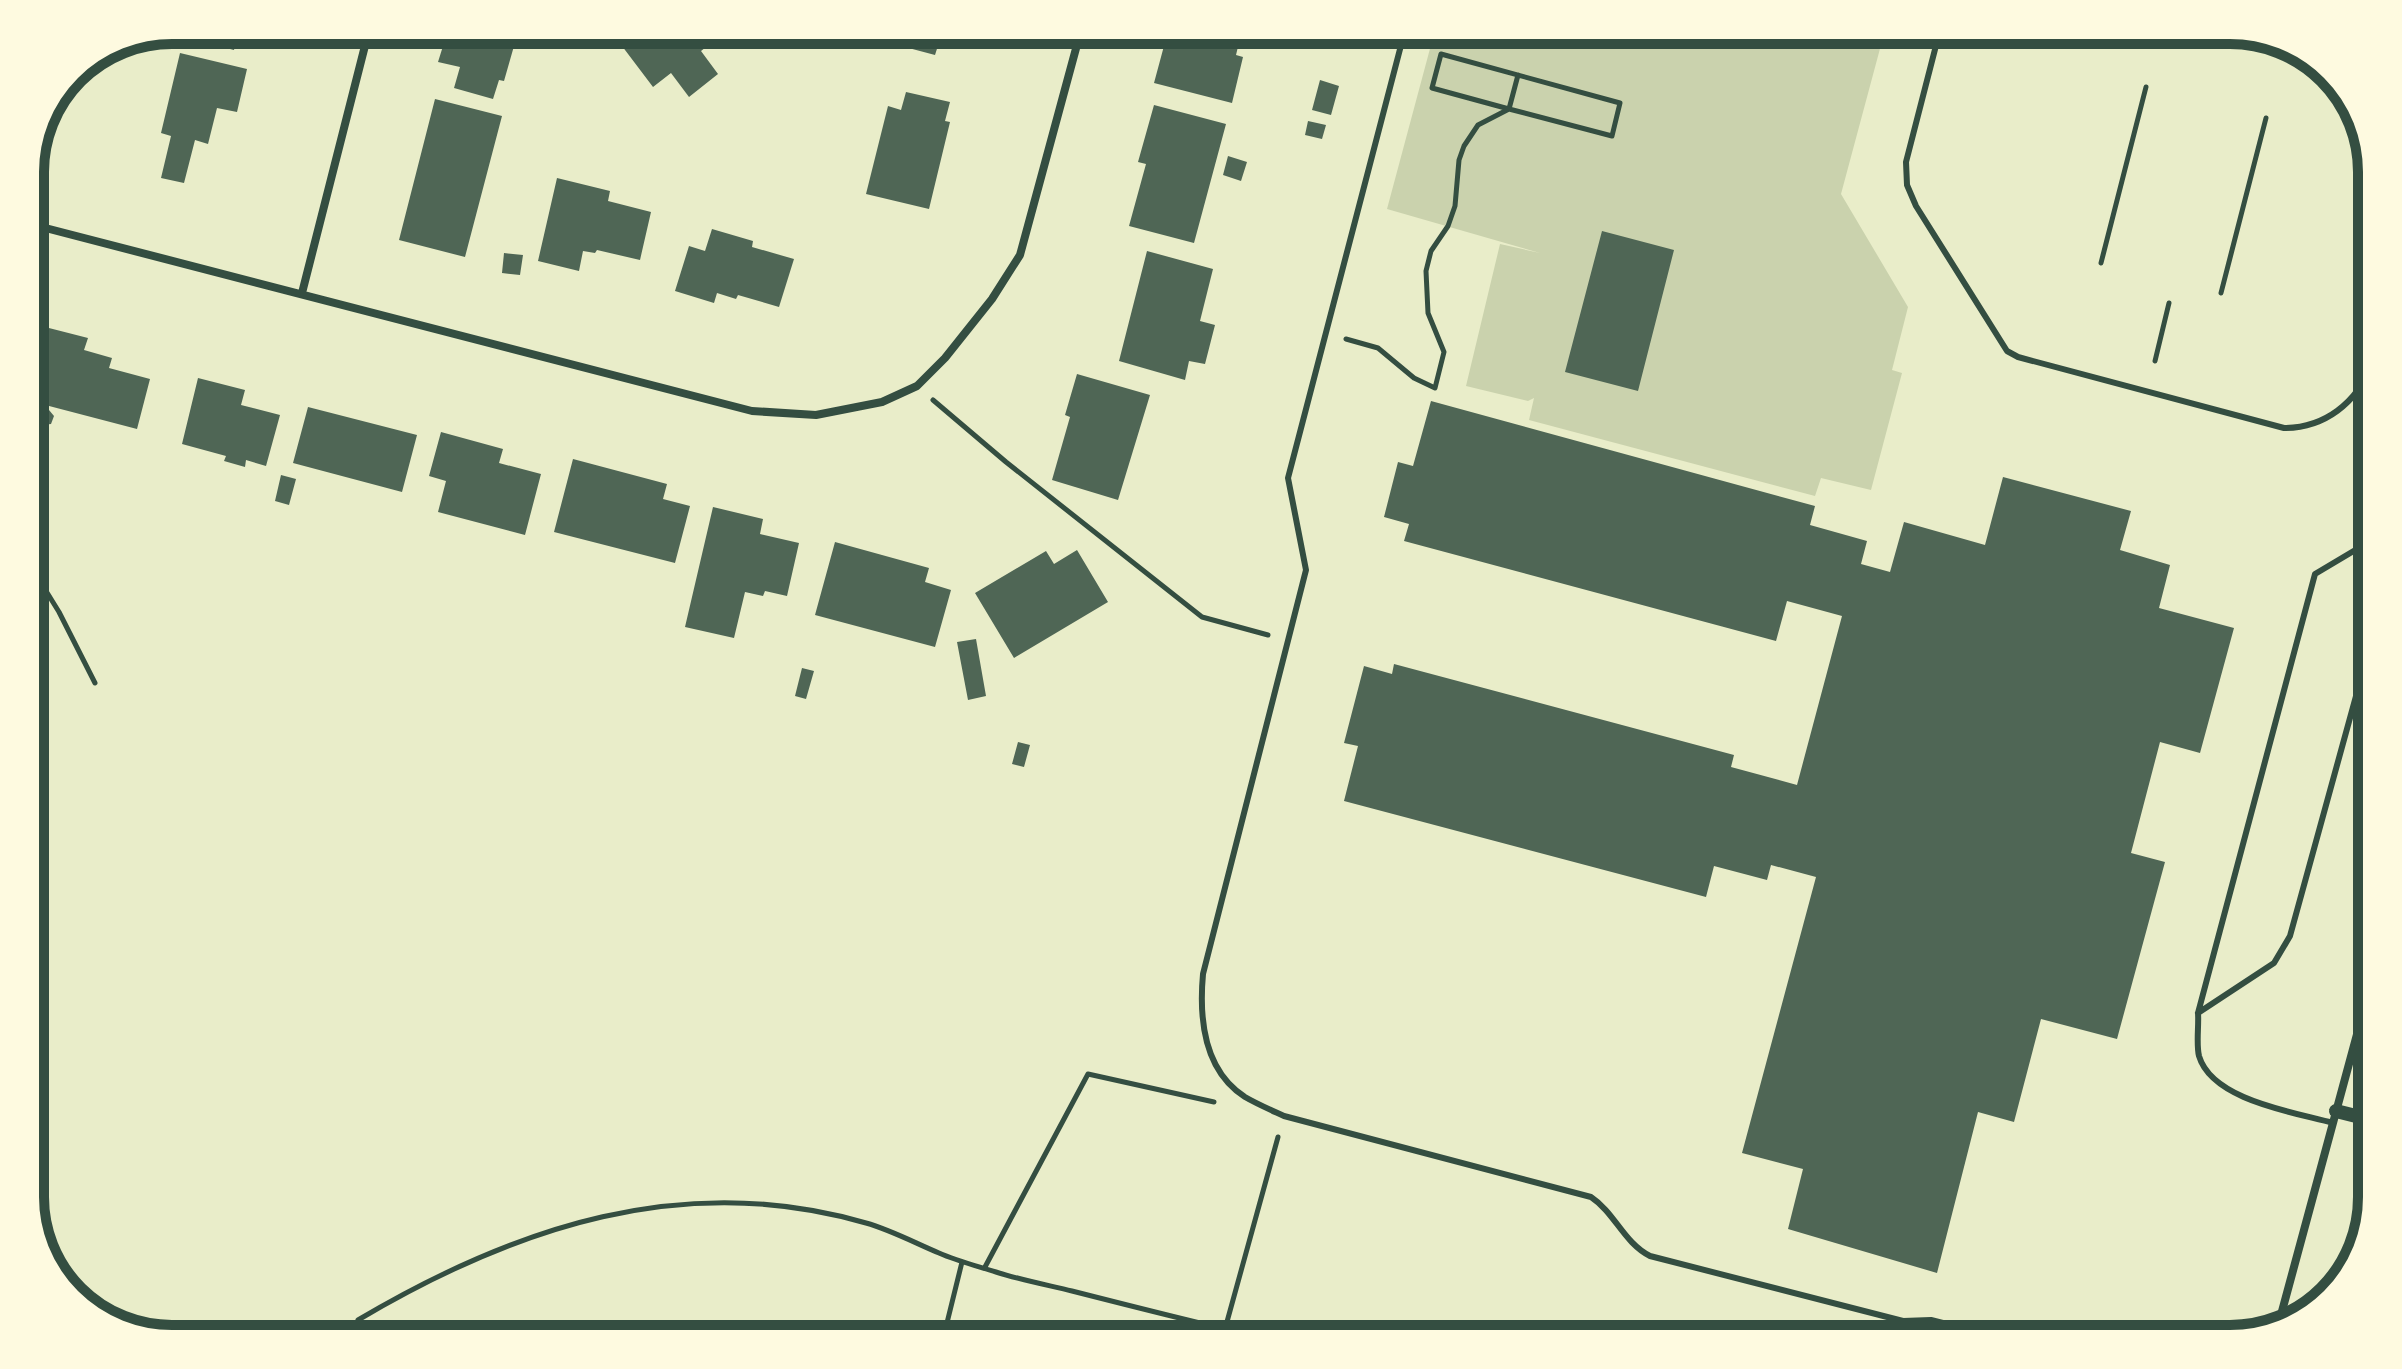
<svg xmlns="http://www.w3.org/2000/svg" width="2402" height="1369" font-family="'Asap Condensed',sans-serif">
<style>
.green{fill:#cad2ad}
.building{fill:#4f6655}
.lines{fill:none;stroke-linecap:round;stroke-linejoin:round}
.path{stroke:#344e41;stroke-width:5}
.service{stroke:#344e41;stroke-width:6}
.minor{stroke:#344e41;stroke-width:8}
.tertiary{stroke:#344e41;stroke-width:14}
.rim{fill:none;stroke:#344e41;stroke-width:10}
</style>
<rect width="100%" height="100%" fill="#e9edc9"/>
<!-- green -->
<path class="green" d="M 1435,30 L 1885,30 L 1841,194 L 1908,307 L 1892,370 L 1902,373 L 1871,490 L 1821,478 L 1815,496 L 1529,420 L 1534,398 L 1528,401 L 1466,386 L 1500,244 L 1540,253 L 1387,209 Z"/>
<!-- building -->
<path class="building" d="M 197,30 L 254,30 L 251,41 L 237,37 L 234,50 L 194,40 Z
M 448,30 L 542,30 L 538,45 L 516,39 L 504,81 L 499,80 L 493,99 L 454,88 L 460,67 L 438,62 Z
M 643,30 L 728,30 L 701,51 L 718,74 L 689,97 L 671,73 L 653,87 L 622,46 Z
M 889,30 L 943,30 L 935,55 L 886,42 Z
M 1183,30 L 1242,30 L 1236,55 L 1243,57 L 1232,103 L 1154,83 L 1168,31 L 1182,34 Z
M 180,53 L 247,69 L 237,112 L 217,108 L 208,144 L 195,140 L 184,183 L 161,178 L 171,136 L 161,133 Z
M 1320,80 L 1339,86 L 1331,115 L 1312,110 Z
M 906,92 L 950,102 L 945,121 L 950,122 L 929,209 L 866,194 L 888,106 L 901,110 Z
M 435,99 L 502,116 L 465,257 L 399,240 Z
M 1154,105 L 1226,124 L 1194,243 L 1129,226 L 1146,164 L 1138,162 Z
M 1308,121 L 1326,125 L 1322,139 L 1305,135 Z
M 1228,156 L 1247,162 L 1241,181 L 1223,175 Z
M 557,178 L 610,191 L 608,201 L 651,212 L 640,260 L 597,250 L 595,253 L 583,251 L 579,271 L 538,261 Z
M 712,229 L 753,241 L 752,247 L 794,259 L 779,307 L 738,295 L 736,299 L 717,293 L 714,303 L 675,291 L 689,246 L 705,251 Z
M 1602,231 L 1674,250 L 1638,391 L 1565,372 Z
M 1147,251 L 1213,269 L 1200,321 L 1215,325 L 1205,364 L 1189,361 L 1185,380 L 1119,361 Z
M 504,253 L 523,255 L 520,275 L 502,273 Z
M 45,327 L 88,338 L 84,350 L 112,358 L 109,368 L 150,379 L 137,429 L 30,401 L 30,363 L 35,345 L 40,346 Z
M 1077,374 L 1150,395 L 1118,500 L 1052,480 L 1070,417 L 1065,415 Z
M 198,378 L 245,390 L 241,405 L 280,415 L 266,466 L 246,460 L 245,467 L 224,461 L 226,456 L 182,444 Z
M 1431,401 L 1815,506 L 1810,525 L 1867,541 L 1861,564 L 1890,572 L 1904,522 L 1985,545 L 2003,477 L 2131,511 L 2120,550 L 2170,565 L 2159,608 L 2234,628 L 2200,753 L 2160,742 L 2131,853 L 2165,862 L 2117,1039 L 2041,1019 L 2014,1122 L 1978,1112 L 1937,1273 L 1788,1229 L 1803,1169 L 1742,1153 L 1816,877 L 1771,865 L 1767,880 L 1714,866 L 1706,897 L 1344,801 L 1358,746 L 1344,743 L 1364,666 L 1392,674 L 1394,664 L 1734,755 L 1731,767 L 1797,785 L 1842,616 L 1787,601 L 1776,641 L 1404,541 L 1409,524 L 1384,517 L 1398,462 L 1413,466 Z
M 308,407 L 417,435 L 402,492 L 293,463 Z
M 49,410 L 54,416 L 51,424 L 43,425 L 38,419 L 41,412 Z
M 441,432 L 503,449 L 499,463 L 541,474 L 525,535 L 438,512 L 446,481 L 429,476 Z
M 573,459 L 667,484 L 663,499 L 690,506 L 675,563 L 554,532 Z
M 281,475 L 296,479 L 289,505 L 275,501 Z
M 713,507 L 763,519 L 760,534 L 799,543 L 787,596 L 765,591 L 763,596 L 745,592 L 734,638 L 685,627 Z
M 835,542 L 929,568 L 925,582 L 951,590 L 935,647 L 815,615 Z
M 1077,550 L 1108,602 L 1014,658 L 975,593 L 1046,551 L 1054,564 Z
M 976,639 L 986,696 L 968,700 L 957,642 Z
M 802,668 L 814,671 L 806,699 L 795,696 Z
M 1018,742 L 1030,745 L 1024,767 L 1012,764 Z"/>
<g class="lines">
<!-- path -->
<path class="path" d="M 2101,263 L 2146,87
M 2221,293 L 2266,118
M 1346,339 L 1378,348 L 1414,378 L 1435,388 L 1444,352 L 1428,313 L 1426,271 L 1431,251 L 1448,226 L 1455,206 L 1459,160 L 1464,146 L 1478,125 L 1509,109 L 1612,136 L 1620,103 L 1441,54 L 1432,88 L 1509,109 L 1518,75
M 2155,361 L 2169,303
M 933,400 L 1006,462 L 1202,617 L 1268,635
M 30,565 L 59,612 L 95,683
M 985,1267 L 1088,1074 L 1214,1102
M 358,1320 C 515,1227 684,1170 866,1223 C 891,1230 915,1243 939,1253 C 957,1261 977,1266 996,1272 C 1021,1280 1047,1285 1072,1291 C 1123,1304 1174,1317 1225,1329 L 1278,1137
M 943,1339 L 962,1262"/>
<!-- service -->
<path class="service" d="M 1405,30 L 1288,478 L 1306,570 L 1203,974 C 1199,1018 1203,1070 1245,1097 C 1257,1104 1271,1110 1284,1116 L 1591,1197 C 1615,1213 1624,1243 1650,1256 L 1903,1321
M 1940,30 L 1906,162 L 1907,185 L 1916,206 L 2007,351 L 2018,357 L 2284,428 C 2325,428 2356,403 2372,365
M 2198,1013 L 2274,963 L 2290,936 L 2372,638
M 2333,1123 C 2293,1112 2212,1100 2199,1056 C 2196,1044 2199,1025 2198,1013 L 2315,574 L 2357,549 L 2372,546
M 1884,1339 L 1903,1321 L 1931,1320 L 2006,1339"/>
<!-- minor -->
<path class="minor" d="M 30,224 L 752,411 L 816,415 L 882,402 L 917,386 L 945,358 L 992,299 L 1020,255 L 1081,30
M 302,293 L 369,30
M 2278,1326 L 2372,979"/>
<!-- tertiary -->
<path class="tertiary" d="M 2336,1111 L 2372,1120"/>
</g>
<!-- crop -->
<path d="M0 0H2402V1369H0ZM172 44H2230A128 128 0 0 1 2358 172V1197A128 128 0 0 1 2230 1325H172A128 128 0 0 1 44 1197V172A128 128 0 0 1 172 44Z" fill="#fefae0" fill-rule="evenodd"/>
<path class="rim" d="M172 44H2230A128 128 0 0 1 2358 172V1197A128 128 0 0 1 2230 1325H172A128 128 0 0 1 44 1197V172A128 128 0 0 1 172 44Z"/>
</svg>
